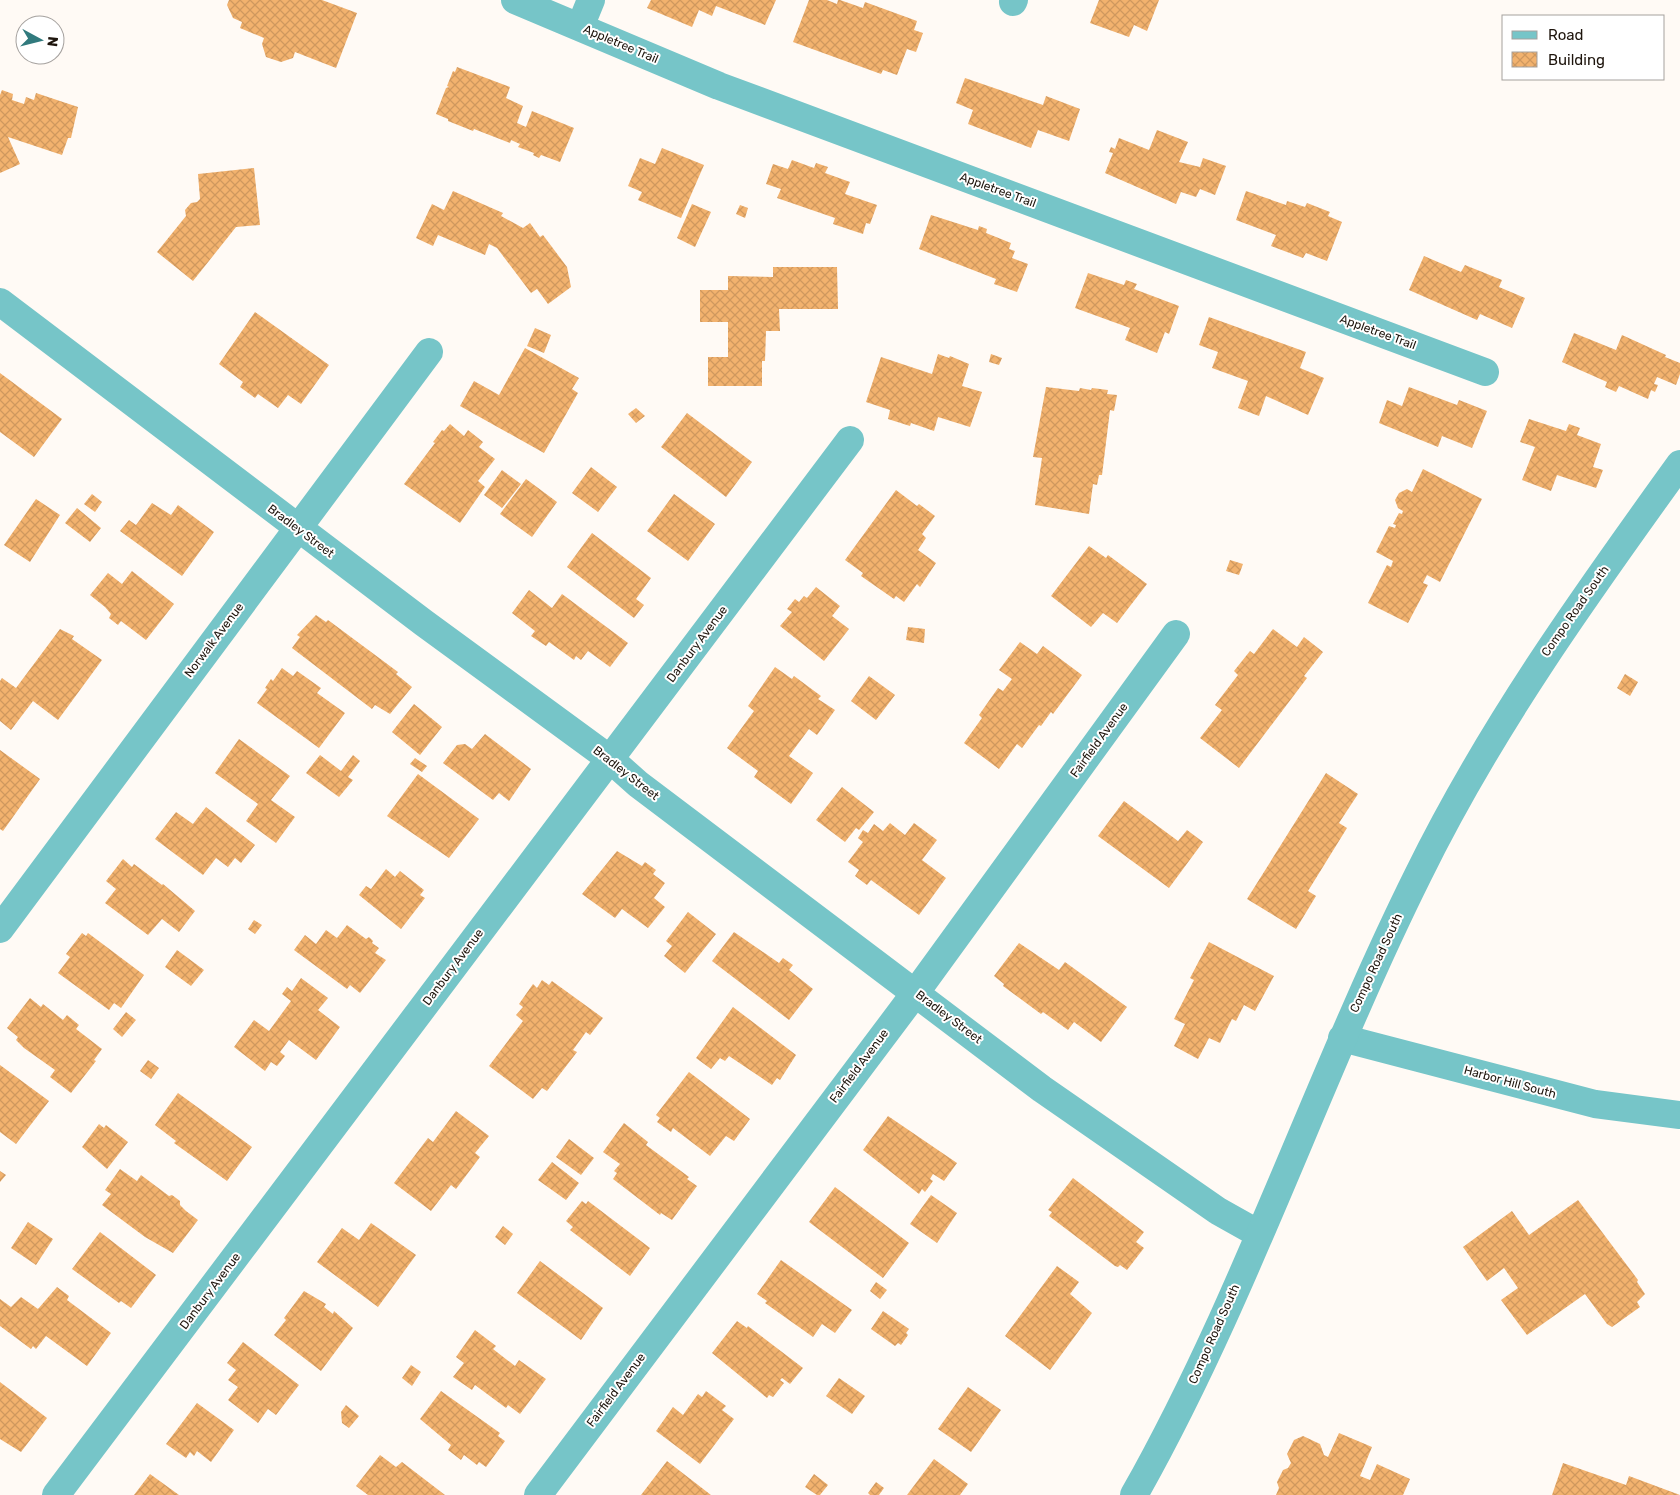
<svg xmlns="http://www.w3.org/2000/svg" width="1680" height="1495" font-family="Rubik,sans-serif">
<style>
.building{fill:url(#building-cross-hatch)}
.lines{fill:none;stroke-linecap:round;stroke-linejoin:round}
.minor{stroke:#76c5c8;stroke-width:28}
.tertiary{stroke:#76c5c8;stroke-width:28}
.labels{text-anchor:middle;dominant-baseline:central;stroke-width:4;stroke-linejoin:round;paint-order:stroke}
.street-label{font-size:12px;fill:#1e150d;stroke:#fff}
</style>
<defs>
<pattern id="building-cross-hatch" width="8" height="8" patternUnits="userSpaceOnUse" patternTransform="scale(1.25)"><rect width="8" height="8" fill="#f2b26e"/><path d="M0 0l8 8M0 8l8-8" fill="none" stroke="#cf985e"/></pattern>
</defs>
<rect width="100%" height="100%" fill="#fffaf5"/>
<!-- building -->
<path class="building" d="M 229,0 L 322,0 L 357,13 L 336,68 L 295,52 L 293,58 L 281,62 L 266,57 L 262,44 L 264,38 L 240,28 L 242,22 L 233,18 L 227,5 Z
M 651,0 L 776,0 L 765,25 L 716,6 L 712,16 L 699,10 L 692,27 L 647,8 Z
M 809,0 L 827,0 L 837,4 L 838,0 L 840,0 L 863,8 L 865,2 L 917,21 L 914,30 L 923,33 L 916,52 L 907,49 L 897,75 L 883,70 L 881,74 L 793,42 Z
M 1099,0 L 1159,0 L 1147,31 L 1134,25 L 1129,37 L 1090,23 Z
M 457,67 L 510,87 L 506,98 L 523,106 L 517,123 L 526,127 L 532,111 L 574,128 L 560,162 L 541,155 L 539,158 L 533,155 L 534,153 L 518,147 L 520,144 L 511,140 L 510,143 L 474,129 L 473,131 L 448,121 L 448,119 L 436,114 L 446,88 L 449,87 L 447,86 L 453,71 L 455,72 Z
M 965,78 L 1043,105 L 1046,96 L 1080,109 L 1069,141 L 1038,130 L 1031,148 L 968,124 L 973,110 L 956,103 Z
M 2,90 L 13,94 L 12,100 L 24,104 L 26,97 L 34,100 L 36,93 L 78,107 L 71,138 L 68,138 L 62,155 L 8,137 L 20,164 L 0,173 L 0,95 Z
M 1157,130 L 1188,142 L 1179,162 L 1200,167 L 1203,158 L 1226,166 L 1215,195 L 1200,189 L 1196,197 L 1181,192 L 1176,204 L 1105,173 L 1113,153 L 1109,152 L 1111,147 L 1115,149 L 1119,138 L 1149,150 Z
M 662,148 L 704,165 L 681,218 L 638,200 L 642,192 L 628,186 L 640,158 L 655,164 Z
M 792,160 L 814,168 L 816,163 L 828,167 L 825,173 L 850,182 L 845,194 L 877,205 L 870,224 L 866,223 L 863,234 L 833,224 L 835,218 L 777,198 L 781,189 L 766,184 L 773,164 L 788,169 Z
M 254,168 L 260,225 L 236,227 L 193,281 L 157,252 L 186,216 L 185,210 L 191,203 L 197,202 L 200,199 L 198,174 Z
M 453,191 L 503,213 L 501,216 L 523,228 L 530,223 L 540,237 L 543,235 L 567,267 L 571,287 L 548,304 L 537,289 L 531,293 L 497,248 L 489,244 L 485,255 L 438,235 L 433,246 L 416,238 L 432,204 L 444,210 Z
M 1246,191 L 1286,205 L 1287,201 L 1305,207 L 1307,203 L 1330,212 L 1328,216 L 1342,222 L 1327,261 L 1306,253 L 1303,258 L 1271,246 L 1276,235 L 1236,220 Z
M 692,204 L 711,212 L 695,247 L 677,238 Z
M 740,205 L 748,208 L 745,218 L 736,214 Z
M 931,215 L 978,230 L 979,226 L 987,229 L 986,233 L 1011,243 L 1009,249 L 1015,251 L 1012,258 L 1028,264 L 1017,292 L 994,284 L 996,279 L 919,249 Z
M 1424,256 L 1461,272 L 1465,265 L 1502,280 L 1499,287 L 1525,298 L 1512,328 L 1480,314 L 1477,320 L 1409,290 Z
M 773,267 L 837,267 L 838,309 L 779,309 L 780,331 L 766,331 L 765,361 L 762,361 L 762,386 L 708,386 L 708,357 L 728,357 L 728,322 L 700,322 L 700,290 L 728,290 L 728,276 L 773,277 Z
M 1088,273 L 1124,285 L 1126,280 L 1137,284 L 1134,289 L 1179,306 L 1169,334 L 1165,332 L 1157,353 L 1125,340 L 1130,328 L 1075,308 Z
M 255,312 L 329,365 L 301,404 L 288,395 L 278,408 L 258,394 L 255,398 L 240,387 L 243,382 L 219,364 Z
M 1209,317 L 1306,352 L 1300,368 L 1324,378 L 1308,415 L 1266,396 L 1259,416 L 1238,408 L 1248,381 L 1212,368 L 1218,352 L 1199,345 Z
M 535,328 L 551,335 L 544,353 L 527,346 Z
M 1574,333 L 1616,350 L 1622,335 L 1666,355 L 1665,357 L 1680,363 L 1680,374 L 1676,385 L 1657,377 L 1654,384 L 1658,385 L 1655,392 L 1651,390 L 1648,399 L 1619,386 L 1616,392 L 1605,387 L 1607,382 L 1562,362 Z
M 525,348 L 579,378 L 572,389 L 578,393 L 544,453 L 460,406 L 474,381 L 499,395 Z
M 938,354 L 949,358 L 950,356 L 969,364 L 962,386 L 982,392 L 970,427 L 938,417 L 934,431 L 911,423 L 910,426 L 888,419 L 890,410 L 866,402 L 881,357 L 932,374 Z
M 991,354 L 1002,358 L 999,365 L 989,362 Z
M 0,373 L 62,419 L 34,457 L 0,432 Z
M 1046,387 L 1079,391 L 1080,388 L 1091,390 L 1092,388 L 1108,390 L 1107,394 L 1117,395 L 1114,411 L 1110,410 L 1102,475 L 1099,475 L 1097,485 L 1093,484 L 1089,514 L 1035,505 L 1042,458 L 1033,457 Z
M 1409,387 L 1457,405 L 1459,400 L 1487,411 L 1472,448 L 1442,436 L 1438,447 L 1379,423 L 1387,400 L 1402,406 Z
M 636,408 L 645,416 L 636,423 L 628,414 Z
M 687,413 L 752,462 L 726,497 L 661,447 Z
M 1529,419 L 1566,431 L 1569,424 L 1580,428 L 1577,435 L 1601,444 L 1593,467 L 1603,470 L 1596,488 L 1557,475 L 1551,491 L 1522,480 L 1535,447 L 1520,442 Z
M 450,424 L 464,436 L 468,430 L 483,442 L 479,447 L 495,459 L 478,481 L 485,487 L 460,523 L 404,484 L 435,443 L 433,442 L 442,430 L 444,431 Z
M 591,467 L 617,487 L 598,512 L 572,493 Z
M 1423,469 L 1482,499 L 1440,582 L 1427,575 L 1423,583 L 1428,585 L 1408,623 L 1368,603 L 1387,565 L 1391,567 L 1393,561 L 1376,552 L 1389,526 L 1395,528 L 1396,525 L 1393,524 L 1399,513 L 1402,514 L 1403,511 L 1398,508 L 1395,500 L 1399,493 L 1407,489 L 1412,492 Z
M 502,470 L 521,484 L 502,508 L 484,495 Z
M 526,479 L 557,502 L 532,537 L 500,514 Z
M 896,490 L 917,506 L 919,504 L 935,516 L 922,534 L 926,538 L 918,550 L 936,563 L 920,587 L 917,584 L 904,602 L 896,596 L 894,599 L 861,576 L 863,573 L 845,560 Z
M 92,494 L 102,502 L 95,512 L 84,504 Z
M 674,494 L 715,524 L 688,561 L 647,531 Z
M 36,499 L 60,515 L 30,562 L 4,545 Z
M 152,503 L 171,515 L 178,505 L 214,532 L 182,576 L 120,531 L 129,520 L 136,525 Z
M 77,508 L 101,528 L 90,542 L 65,523 Z
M 592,533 L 651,578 L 636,599 L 644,605 L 634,618 L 567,567 Z
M 1089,546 L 1106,558 L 1108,555 L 1147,584 L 1117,623 L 1103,613 L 1091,627 L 1051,596 Z
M 1230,560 L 1243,564 L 1239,575 L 1226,571 Z
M 132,571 L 174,604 L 146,640 L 121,621 L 118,625 L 109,618 L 111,614 L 105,607 L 90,595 L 108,573 L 122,584 Z
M 816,587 L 840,606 L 832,616 L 849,629 L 824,661 L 780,626 L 792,612 L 787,609 L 795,599 L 799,602 L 804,596 L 807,598 Z
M 529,590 L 552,608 L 562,594 L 628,643 L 610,667 L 588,651 L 581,660 L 576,656 L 574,660 L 549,642 L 546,646 L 531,636 L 535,631 L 512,613 Z
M 316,615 L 326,622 L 328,620 L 398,672 L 396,674 L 412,687 L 390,714 L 375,705 L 372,709 L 292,648 L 300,637 L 297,635 Z
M 908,627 L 925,629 L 924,643 L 906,640 Z
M 60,629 L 74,636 L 72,639 L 102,660 L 58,720 L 33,701 L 11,730 L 0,721 L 0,681 L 2,678 L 16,688 Z
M 1273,629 L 1297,647 L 1304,637 L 1323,652 L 1304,676 L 1307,678 L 1239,768 L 1200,738 L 1222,710 L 1215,705 L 1238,675 L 1234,671 L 1250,651 L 1254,654 Z
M 1020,642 L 1037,654 L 1043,646 L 1082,675 L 1053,714 L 1051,712 L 1041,726 L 1039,725 L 1022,748 L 1017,744 L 999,769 L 964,743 L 982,718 L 979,715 L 998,688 L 1003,691 L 1012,679 L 999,670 Z
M 775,667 L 792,679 L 794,676 L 821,696 L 818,699 L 835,710 L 817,735 L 809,729 L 789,756 L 813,773 L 791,804 L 754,777 L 758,771 L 727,748 L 754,711 L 748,706 Z
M 282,668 L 293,676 L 297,671 L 321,688 L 317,693 L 345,713 L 319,748 L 257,703 L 267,689 L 265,688 L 271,679 L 273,681 Z
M 1625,674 L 1638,682 L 1630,696 L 1617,688 Z
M 869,676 L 895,695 L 876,720 L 851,701 Z
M 414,704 L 442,727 L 420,755 L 392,732 Z
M 485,734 L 531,769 L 509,801 L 499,793 L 493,800 L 443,763 L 457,745 L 465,744 L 472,749 Z
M 239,739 L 290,776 L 271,800 L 295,817 L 276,843 L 246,821 L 258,804 L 215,773 Z
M 0,750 L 40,779 L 3,831 L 0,829 Z
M 320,755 L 341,771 L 353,755 L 360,761 L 348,777 L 353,780 L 339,797 L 306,773 Z
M 415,758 L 427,766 L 422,772 L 410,764 Z
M 1326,773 L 1358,794 L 1339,823 L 1347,828 L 1308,891 L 1316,896 L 1296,929 L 1247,899 Z
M 418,774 L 479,819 L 449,858 L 387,816 Z
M 842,787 L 874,812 L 859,830 L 856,828 L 845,842 L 816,820 Z
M 1124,801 L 1178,841 L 1187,830 L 1203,842 L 1169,888 L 1098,836 Z
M 206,807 L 255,845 L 241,863 L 235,858 L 228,867 L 216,858 L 203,875 L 155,839 L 176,812 L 193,824 Z
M 890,823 L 905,835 L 914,823 L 937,840 L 922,860 L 946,878 L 919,915 L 871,880 L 867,885 L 855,876 L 859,870 L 848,862 L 863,842 L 858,838 L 863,830 L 868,833 L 874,824 L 883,831 Z
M 617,851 L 642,866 L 645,862 L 656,870 L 653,874 L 665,883 L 654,898 L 665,907 L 648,928 L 622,909 L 615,918 L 582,894 Z
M 123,859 L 132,867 L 134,864 L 162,885 L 163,884 L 195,911 L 179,932 L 162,919 L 148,935 L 105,903 L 116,889 L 106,881 Z
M 386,869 L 395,877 L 400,871 L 424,890 L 420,895 L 425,898 L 401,929 L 359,895 L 366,886 L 371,889 Z
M 688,912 L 716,934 L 685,973 L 664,956 L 672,946 L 666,941 Z
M 254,920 L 262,925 L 255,934 L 248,929 Z
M 347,925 L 366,939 L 369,937 L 373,941 L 372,943 L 379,948 L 375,953 L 386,960 L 360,993 L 350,985 L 347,989 L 294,950 L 305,935 L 316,944 L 326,930 L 337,938 Z
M 734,932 L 779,963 L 783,958 L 793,965 L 789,970 L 813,989 L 789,1020 L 712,961 Z
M 82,933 L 86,936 L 88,933 L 144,975 L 121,1008 L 114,1003 L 109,1010 L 58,973 L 70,957 L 66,954 Z
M 1209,942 L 1274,976 L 1255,1011 L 1244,1005 L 1236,1021 L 1232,1019 L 1220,1043 L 1209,1038 L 1198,1059 L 1174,1046 L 1185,1024 L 1174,1019 L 1194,980 L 1190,978 Z
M 1019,943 L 1059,970 L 1065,962 L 1127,1007 L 1101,1042 L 1074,1022 L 1068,1030 L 1043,1012 L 1041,1014 L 1003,986 L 1004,984 L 994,976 Z
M 177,950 L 204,970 L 191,986 L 165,967 Z
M 301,978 L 328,998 L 318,1010 L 340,1027 L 316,1060 L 289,1040 L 280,1052 L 285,1056 L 277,1066 L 271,1062 L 265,1071 L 234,1047 L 254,1020 L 269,1031 L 291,1001 L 282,994 L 287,987 L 292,991 Z
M 542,980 L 549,985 L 552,981 L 603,1018 L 590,1035 L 586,1032 L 573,1050 L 577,1052 L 547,1091 L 542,1088 L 533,1099 L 489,1066 L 523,1021 L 516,1015 L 523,1007 L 519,1004 L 533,984 L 537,988 Z
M 30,998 L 41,1007 L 43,1004 L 63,1020 L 67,1015 L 79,1025 L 76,1029 L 102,1049 L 94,1060 L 96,1061 L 71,1093 L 50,1077 L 55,1070 L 24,1048 L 16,1040 L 18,1037 L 7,1028 Z
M 733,1007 L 796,1055 L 780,1080 L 777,1078 L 772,1085 L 729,1056 L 725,1061 L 720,1058 L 711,1069 L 696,1058 Z
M 126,1012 L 136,1020 L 122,1037 L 113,1029 Z
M 148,1060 L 159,1068 L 151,1079 L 140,1071 Z
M 0,1065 L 49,1101 L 16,1144 L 0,1132 Z
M 689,1072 L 750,1119 L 734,1141 L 726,1136 L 710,1156 L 673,1128 L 671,1132 L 657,1122 L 660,1118 L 656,1115 Z
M 178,1093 L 252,1147 L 227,1181 L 174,1143 L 176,1141 L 155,1125 Z
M 456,1111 L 489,1136 L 475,1153 L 480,1157 L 456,1189 L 451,1185 L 431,1211 L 394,1183 L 428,1138 L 433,1142 Z
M 888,1116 L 957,1163 L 944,1181 L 933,1174 L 930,1179 L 933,1181 L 925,1192 L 922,1189 L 919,1194 L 863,1150 Z
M 624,1123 L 648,1142 L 646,1145 L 689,1177 L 687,1179 L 697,1186 L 672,1220 L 661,1213 L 660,1215 L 613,1179 L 617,1173 L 614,1171 L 620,1164 L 603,1152 Z
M 99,1124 L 104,1128 L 106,1125 L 128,1142 L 107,1169 L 82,1147 Z
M 569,1139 L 594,1158 L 581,1175 L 556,1157 Z
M 552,1162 L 579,1183 L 566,1200 L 538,1180 Z
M 120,1169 L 137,1181 L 141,1175 L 169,1196 L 172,1195 L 180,1201 L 180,1205 L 186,1211 L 198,1220 L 173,1253 L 145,1237 L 102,1205 L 111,1194 L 105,1190 Z
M 0,1171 L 6,1175 L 0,1182 Z
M 1073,1178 L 1144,1232 L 1136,1242 L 1144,1248 L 1127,1270 L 1120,1265 L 1118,1267 L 1115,1266 L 1049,1216 L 1052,1212 L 1048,1210 Z
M 835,1187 L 909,1243 L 883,1278 L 809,1222 Z
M 931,1195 L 957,1213 L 937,1243 L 910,1224 Z
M 1578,1200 L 1638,1280 L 1637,1282 L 1645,1294 L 1637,1302 L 1640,1307 L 1612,1327 L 1607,1324 L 1585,1294 L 1527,1335 L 1501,1300 L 1518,1288 L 1504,1268 L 1487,1281 L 1463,1247 L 1512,1211 L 1529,1235 Z
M 582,1201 L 586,1204 L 588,1201 L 650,1248 L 630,1276 L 570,1230 L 573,1227 L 566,1221 Z
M 28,1222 L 53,1239 L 36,1265 L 11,1248 Z
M 371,1223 L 416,1255 L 378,1307 L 317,1262 L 342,1228 L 359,1240 Z
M 503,1226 L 513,1234 L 505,1245 L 495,1237 Z
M 100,1232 L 156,1275 L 131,1308 L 121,1301 L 119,1303 L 72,1269 Z
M 781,1260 L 852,1310 L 835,1333 L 822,1324 L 813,1337 L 765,1303 L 767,1301 L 757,1294 Z
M 540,1261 L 603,1308 L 581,1340 L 517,1293 Z
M 1057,1266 L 1079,1282 L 1070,1294 L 1092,1313 L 1050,1370 L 1005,1336 Z
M 876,1282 L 887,1290 L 880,1299 L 870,1291 Z
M 57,1287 L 69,1296 L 67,1300 L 111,1333 L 87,1366 L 46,1336 L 36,1349 L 33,1346 L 31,1349 L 0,1326 L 0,1299 L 11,1307 L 21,1297 L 38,1309 Z
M 304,1291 L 326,1304 L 324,1307 L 333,1314 L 334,1311 L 353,1328 L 321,1371 L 274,1335 L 286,1320 L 284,1318 Z
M 883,1311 L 909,1329 L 906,1333 L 908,1335 L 901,1345 L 898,1343 L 895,1346 L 871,1329 Z
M 737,1321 L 747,1328 L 748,1326 L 803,1368 L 790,1384 L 782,1378 L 780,1380 L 784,1383 L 773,1397 L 769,1395 L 767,1398 L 712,1353 Z
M 475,1330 L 496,1346 L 493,1349 L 515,1366 L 519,1360 L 546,1379 L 520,1414 L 508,1405 L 506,1408 L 475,1385 L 472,1390 L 453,1377 L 464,1363 L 456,1357 Z
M 243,1342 L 299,1385 L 276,1415 L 268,1409 L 258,1423 L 228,1400 L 238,1387 L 228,1380 L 236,1370 L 227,1363 Z
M 411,1365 L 421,1372 L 412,1386 L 402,1378 Z
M 839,1378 L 865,1396 L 852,1414 L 826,1396 Z
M 0,1382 L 47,1418 L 21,1452 L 0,1439 Z
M 968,1387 L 1001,1410 L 971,1452 L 938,1429 Z
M 441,1391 L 500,1433 L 498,1436 L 505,1441 L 486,1467 L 479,1462 L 477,1465 L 464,1455 L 461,1460 L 448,1450 L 451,1445 L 420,1419 Z
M 706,1391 L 726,1406 L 722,1410 L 734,1419 L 700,1464 L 656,1431 L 673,1407 L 683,1415 L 698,1394 L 702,1397 Z
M 197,1403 L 234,1430 L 211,1462 L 197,1451 L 194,1456 L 190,1452 L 186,1458 L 166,1444 Z
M 346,1405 L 359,1416 L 349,1428 L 342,1423 L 341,1412 Z
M 1339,1433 L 1372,1447 L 1360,1476 L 1370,1480 L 1377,1464 L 1410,1479 L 1403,1495 L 1276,1495 L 1279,1488 L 1277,1482 L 1283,1470 L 1288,1468 L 1291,1463 L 1287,1454 L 1294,1440 L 1303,1436 L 1320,1444 L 1324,1455 L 1328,1457 Z
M 380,1455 L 396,1467 L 402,1462 L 445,1495 L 368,1495 L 356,1486 Z
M 934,1459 L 968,1484 L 960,1495 L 907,1495 Z
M 667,1461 L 711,1495 L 641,1495 Z
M 1563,1463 L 1626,1485 L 1629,1476 L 1680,1495 L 1552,1495 Z
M 150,1474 L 179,1495 L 134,1495 Z
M 814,1474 L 828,1485 L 820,1495 L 817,1495 L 805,1487 Z
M 876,1482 L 884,1488 L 879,1495 L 870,1495 L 868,1493 Z"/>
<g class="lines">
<!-- minor -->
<path class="minor" d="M 515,0 L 719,86 L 1485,372
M 1013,2 L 1014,0
M 580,27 L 591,0
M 0,302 L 424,623 L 610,759 L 638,784 L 1042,1089 L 1218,1211 L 1259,1234
M 0,929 L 429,352
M 1342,1038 L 1595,1104 L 1680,1115
M 56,1495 L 850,440
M 538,1495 L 916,992 L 1176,634"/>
<!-- tertiary -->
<path class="tertiary" d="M 1134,1495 C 1246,1297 1317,1078 1418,875 C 1490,728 1584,597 1680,464"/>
</g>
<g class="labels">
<!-- street labels -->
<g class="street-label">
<text transform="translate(621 44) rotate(23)">Appletree Trail</text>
<text transform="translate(998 190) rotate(20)">Appletree Trail</text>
<text transform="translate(1378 332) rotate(20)">Appletree Trail</text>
<text transform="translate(301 531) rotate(37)">Bradley Street</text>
<text transform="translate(1575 611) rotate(-55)">Compo Road South</text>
<text transform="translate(214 640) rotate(-53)">Norwalk Avenue</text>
<text transform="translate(697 644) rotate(-53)">Danbury Avenue</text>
<text transform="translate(1099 740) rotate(-54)">Fairfield Avenue</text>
<text transform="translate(626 773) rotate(38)">Bradley Street</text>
<text transform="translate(1376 963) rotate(-65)">Compo Road South</text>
<text transform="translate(453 967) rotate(-53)">Danbury Avenue</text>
<text transform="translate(949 1017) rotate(37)">Bradley Street</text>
<text transform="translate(859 1066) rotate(-53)">Fairfield Avenue</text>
<text transform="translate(1510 1082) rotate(15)">Harbor Hill South</text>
<text transform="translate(210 1291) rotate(-53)">Danbury Avenue</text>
<text transform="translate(1214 1334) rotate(-66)">Compo Road South</text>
<text transform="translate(616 1390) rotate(-53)">Fairfield Avenue</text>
</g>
</g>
<!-- legend -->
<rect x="1502" y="15" width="162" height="65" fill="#ffffff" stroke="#a5a19e"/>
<rect x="1512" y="31" width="25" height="8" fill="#76c5c8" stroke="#a5a19e"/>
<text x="1548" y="40" font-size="15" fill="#1e150d">Road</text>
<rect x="1512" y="52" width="25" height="15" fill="url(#building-cross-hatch)" stroke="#a5a19e"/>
<text x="1548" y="65" font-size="15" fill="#1e150d">Building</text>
<!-- north arrow -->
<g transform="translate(40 40) rotate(97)"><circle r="24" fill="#ffffff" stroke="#a5a19e"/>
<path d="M0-4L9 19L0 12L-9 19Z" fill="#317a7d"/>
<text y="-8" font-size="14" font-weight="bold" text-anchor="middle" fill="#1e150d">N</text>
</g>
</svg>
